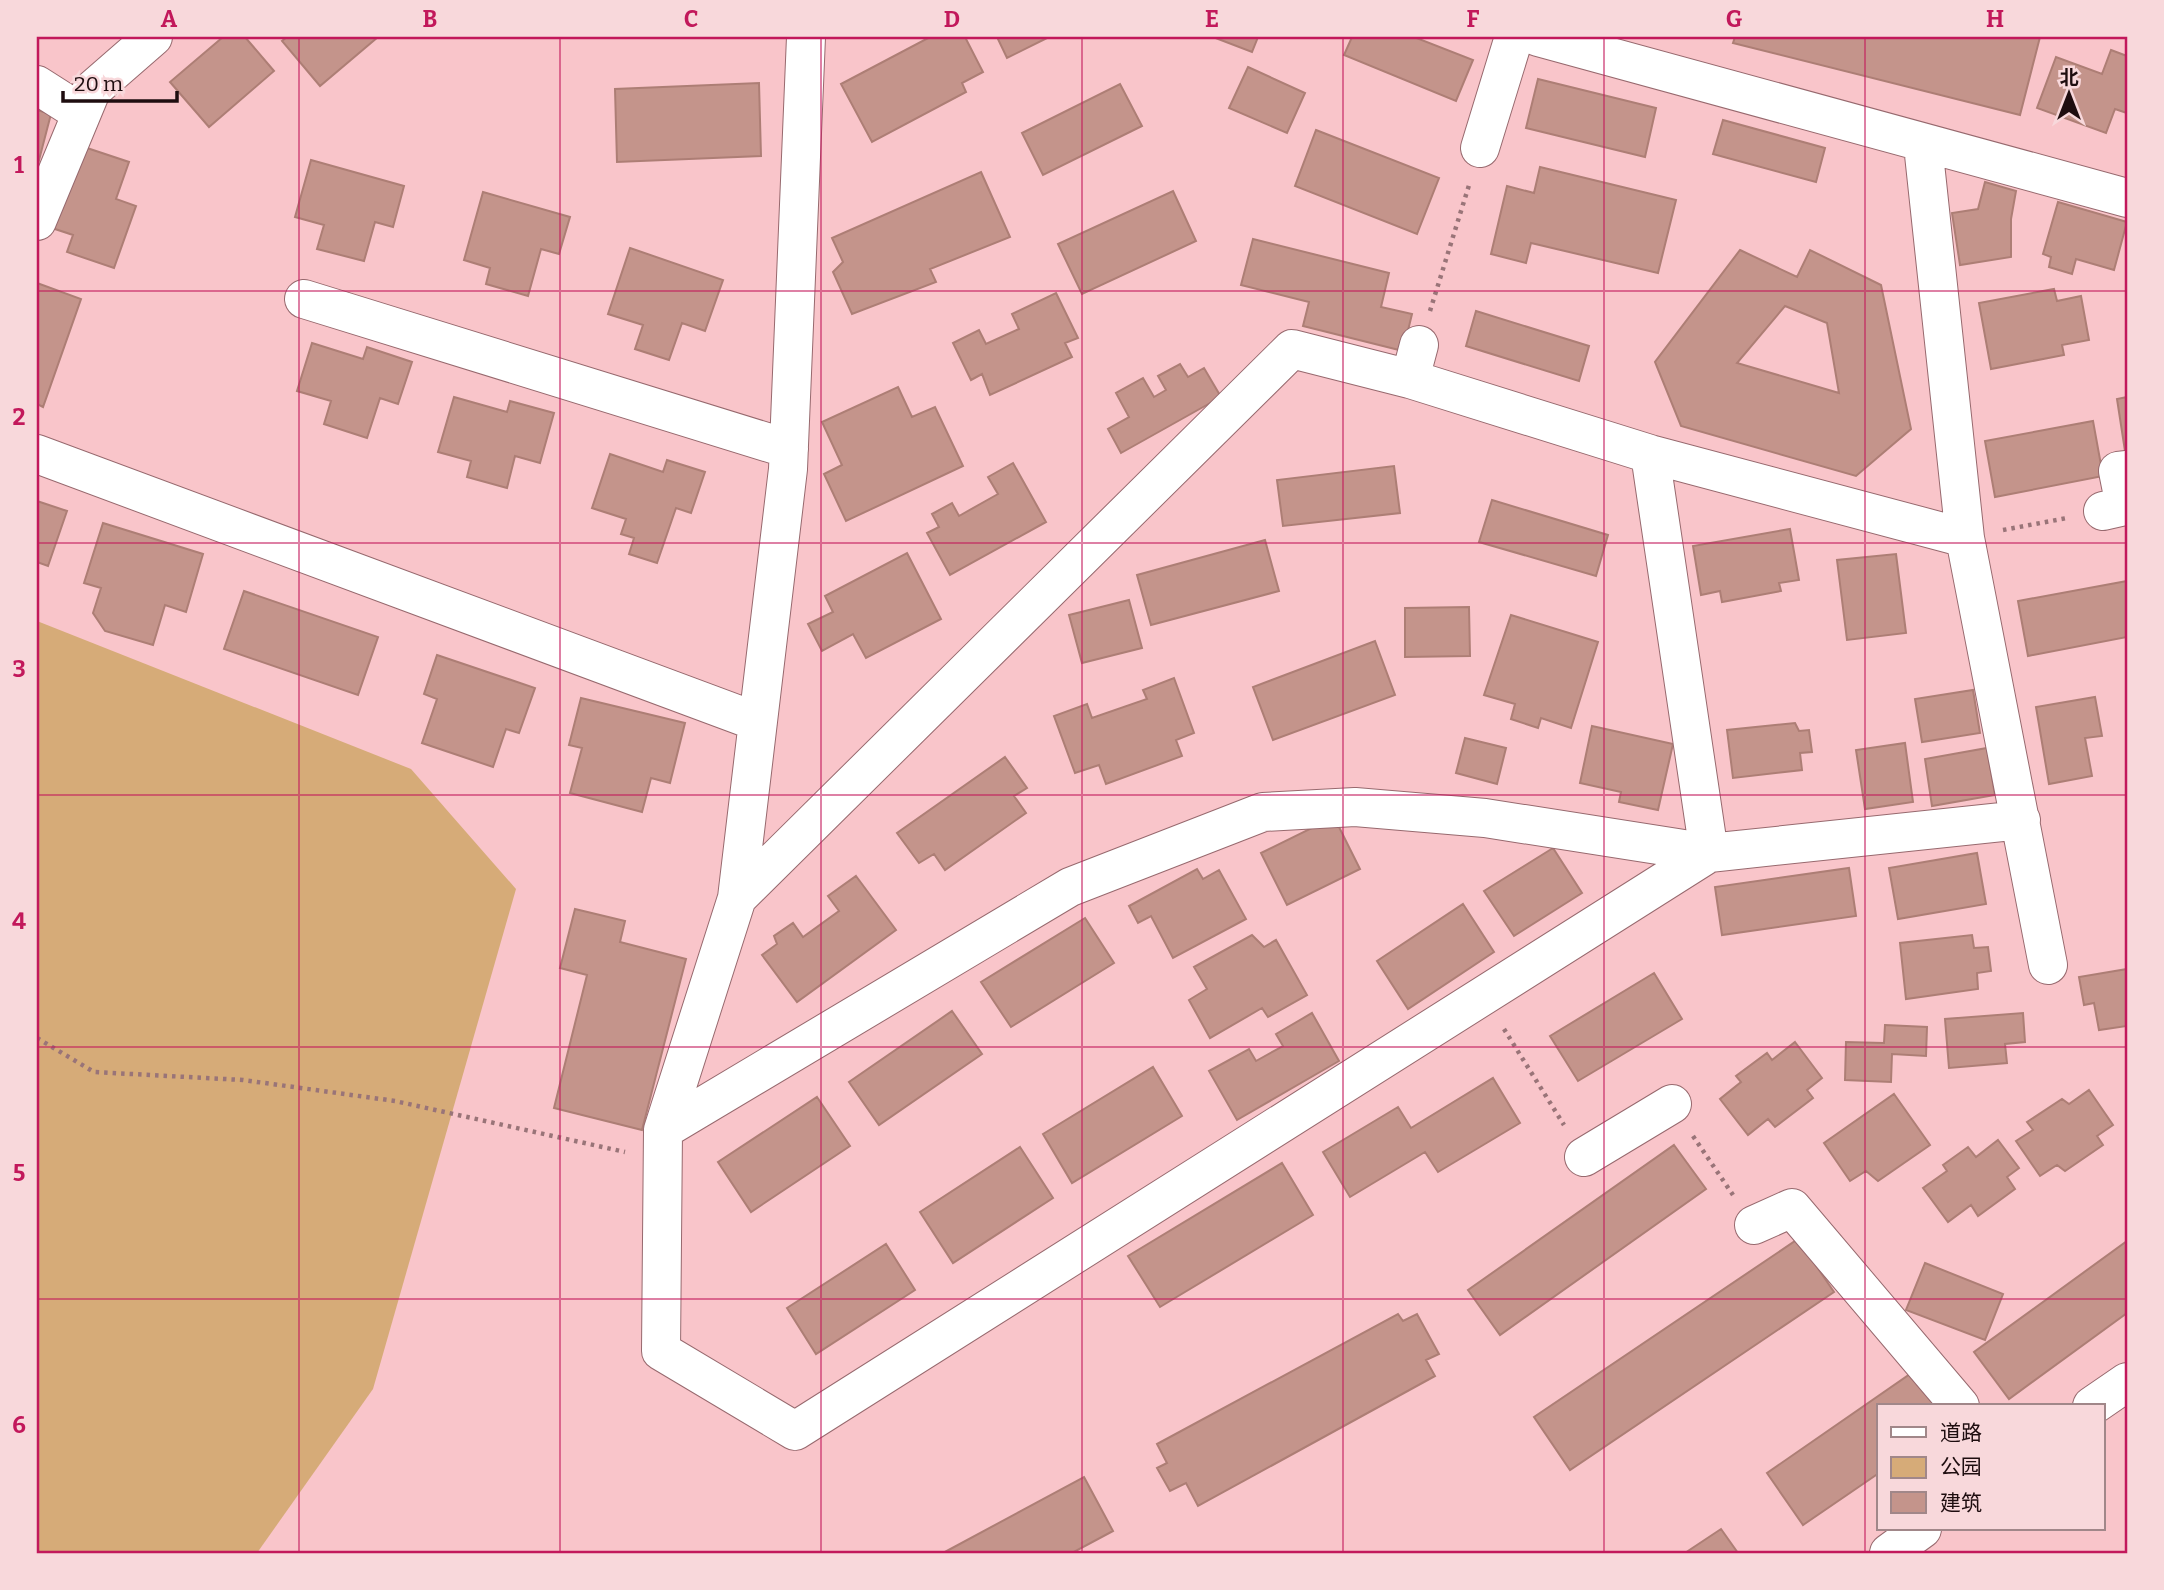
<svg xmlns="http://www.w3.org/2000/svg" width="2164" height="1590" font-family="Bitter,'Noto Sans SC',serif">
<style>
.green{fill:#d6ab78}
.building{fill:#c4948b;stroke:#ad7e75;stroke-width:2;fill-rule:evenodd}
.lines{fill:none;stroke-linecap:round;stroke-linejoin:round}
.street-casing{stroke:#97696e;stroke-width:40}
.secondary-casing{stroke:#97696e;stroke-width:40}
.path{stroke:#997478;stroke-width:4.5;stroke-dasharray:3.5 5;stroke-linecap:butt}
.street{stroke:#fff;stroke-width:38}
.secondary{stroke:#fff;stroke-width:38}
.grid{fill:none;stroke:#c2185b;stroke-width:2;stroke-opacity:0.55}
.neatline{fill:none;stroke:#c2185b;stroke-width:2.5}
.grid-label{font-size:23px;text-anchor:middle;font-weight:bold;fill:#c2185b}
</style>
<rect width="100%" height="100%" fill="#f9c5ca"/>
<!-- green -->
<path class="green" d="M 37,621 L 411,769 L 516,889 L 373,1389 L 257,1553 L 37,1553 Z"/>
<!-- building -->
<path class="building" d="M 223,37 L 245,37 L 274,71 L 209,127 L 170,82 Z
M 287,37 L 378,37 L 320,86 L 282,41 Z
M 930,37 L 965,37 L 983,72 L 962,83 L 966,92 L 872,142 L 841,84 Z
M 997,37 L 1049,37 L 1007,58 Z
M 1213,37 L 1258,37 L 1252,52 Z
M 1352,37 L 1414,37 L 1473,60 L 1456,101 L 1344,55 Z
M 1735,37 L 2040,37 L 2020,115 L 1733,43 Z
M 2111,50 L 2127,56 L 2127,113 L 2115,109 L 2106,133 L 2037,108 L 2056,57 L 2102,74 Z
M 1248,67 L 1305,93 L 1287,133 L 1229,108 Z
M 1538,79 L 1656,108 L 1645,157 L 1526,128 Z
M 759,83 L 761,156 L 617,162 L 615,89 Z
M 1120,84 L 1142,126 L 1043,175 L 1022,133 Z
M 37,110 L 51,114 L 38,164 L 37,164 Z
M 1723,120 L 1825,148 L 1816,182 L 1713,154 Z
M 1316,130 L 1439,178 L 1417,234 L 1295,186 Z
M 78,145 L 129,162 L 116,199 L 136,206 L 114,268 L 67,252 L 73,235 L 49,227 Z
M 311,160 L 404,186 L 393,227 L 375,222 L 364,261 L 317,249 L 324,225 L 295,217 Z
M 1540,167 L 1676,200 L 1658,273 L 1531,243 L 1526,263 L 1491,254 L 1507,186 L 1534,193 Z
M 981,172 L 1010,237 L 930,269 L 936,282 L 852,314 L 833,272 L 843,262 L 832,238 Z
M 1985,182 L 2016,191 L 2011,219 L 2011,257 L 1960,265 L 1952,213 L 1978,209 Z
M 1173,191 L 1196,241 L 1082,294 L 1058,244 Z
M 483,192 L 570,217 L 559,254 L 541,249 L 528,296 L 486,284 L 490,268 L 464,260 Z
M 2058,202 L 2127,222 L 2114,270 L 2076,259 L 2072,274 L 2049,267 L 2051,257 L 2043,254 Z
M 1253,239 L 1389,273 L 1381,307 L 1412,314 L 1403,351 L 1303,326 L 1309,302 L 1241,285 Z
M 630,248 L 723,280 L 705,331 L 682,323 L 669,360 L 635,349 L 643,325 L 608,314 Z
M 1740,250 L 1797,277 L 1810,250 L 1881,285 L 1911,429 L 1856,476 L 1681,426 L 1655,362 ZM 1785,306 L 1827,323 L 1839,393 L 1737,363 Z
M 37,283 L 81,299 L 43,407 L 37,404 Z
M 2054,289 L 2057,301 L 2081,296 L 2089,340 L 2062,345 L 2064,355 L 1991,369 L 1979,303 Z
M 1056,293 L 1078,338 L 1065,343 L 1072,357 L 990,395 L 982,374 L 971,380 L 953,343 L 979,330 L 986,344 L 1019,329 L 1012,314 Z
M 1476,311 L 1589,346 L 1579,381 L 1466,346 Z
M 312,343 L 363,359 L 367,347 L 412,362 L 398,404 L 380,398 L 367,438 L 324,424 L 331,401 L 297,391 Z
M 1180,364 L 1188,377 L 1204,368 L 1221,397 L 1121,453 L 1108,429 L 1129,417 L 1116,393 L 1143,378 L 1154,397 L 1166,390 L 1158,376 Z
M 898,387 L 912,417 L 935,407 L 963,466 L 846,521 L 824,474 L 842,465 L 822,422 Z
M 454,397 L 507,412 L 510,401 L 554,413 L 540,463 L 515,456 L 507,488 L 467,477 L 471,461 L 438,452 Z
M 2127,397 L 2127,450 L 2125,451 L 2117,399 Z
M 2093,421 L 2103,476 L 1995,497 L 1985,441 Z
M 610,454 L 663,472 L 667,460 L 705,472 L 691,513 L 676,508 L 657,563 L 629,554 L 634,538 L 621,534 L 626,519 L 592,508 Z
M 1013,463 L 1046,522 L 950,575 L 927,533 L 939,527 L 932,514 L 952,503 L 959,516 L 998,494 L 988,477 Z
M 1394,466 L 1400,513 L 1283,526 L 1277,480 Z
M 1492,500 L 1608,535 L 1596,576 L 1479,542 Z
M 37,501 L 67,511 L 48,566 L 37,562 Z
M 103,523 L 203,554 L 186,612 L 165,605 L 153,645 L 105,631 L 93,613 L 101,588 L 84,583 Z
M 1790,529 L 1799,580 L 1779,583 L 1781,591 L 1722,602 L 1720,591 L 1701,595 L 1693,546 Z
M 1265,540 L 1279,591 L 1151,625 L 1137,575 Z
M 907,553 L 941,619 L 866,658 L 853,634 L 822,651 L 808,624 L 833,612 L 825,596 Z
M 1896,554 L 1906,633 L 1847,640 L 1837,560 Z
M 2127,581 L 2127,637 L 2028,656 L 2018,601 Z
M 244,591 L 378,637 L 358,695 L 224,649 Z
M 1129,600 L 1142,648 L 1082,663 L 1069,615 Z
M 1469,607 L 1470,656 L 1405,657 L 1405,608 Z
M 1511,615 L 1598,642 L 1571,728 L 1541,718 L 1538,728 L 1511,719 L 1515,704 L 1484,695 Z
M 1375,641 L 1395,695 L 1273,740 L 1253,687 Z
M 437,655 L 535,688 L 519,733 L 506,729 L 493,767 L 422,743 L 437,699 L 424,694 Z
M 1174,678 L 1194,733 L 1176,740 L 1182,756 L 1106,784 L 1099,765 L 1075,773 L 1054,716 L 1087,704 L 1092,718 L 1147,699 L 1143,690 Z
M 1973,690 L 1980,733 L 1922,742 L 1915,699 Z
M 2095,697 L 2102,736 L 2085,738 L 2092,776 L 2049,784 L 2036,707 Z
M 581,698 L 685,723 L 670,783 L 651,778 L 642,812 L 570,793 L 582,748 L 569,745 Z
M 1795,723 L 1799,731 L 1809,730 L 1812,752 L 1800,753 L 1802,770 L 1733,778 L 1727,730 Z
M 1592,726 L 1673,744 L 1658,810 L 1619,802 L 1621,792 L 1580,783 Z
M 1465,738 L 1506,748 L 1497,784 L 1456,773 Z
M 1905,743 L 1913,802 L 1865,809 L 1856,750 Z
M 1987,748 L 1995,795 L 1932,806 L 1925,759 Z
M 1005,757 L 1027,788 L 1014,796 L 1026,813 L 945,870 L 934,854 L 919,863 L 897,833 Z
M 1334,817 L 1360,869 L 1287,905 L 1261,853 Z
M 1553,848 L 1582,893 L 1514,936 L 1484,891 Z
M 1977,853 L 1986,904 L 1898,919 L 1889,868 Z
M 1849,868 L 1856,916 L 1722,935 L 1715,887 Z
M 1197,869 L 1203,879 L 1219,870 L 1246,919 L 1173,958 L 1151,916 L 1138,923 L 1129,906 Z
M 856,876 L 896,930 L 797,1002 L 762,955 L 777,944 L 774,936 L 793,923 L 803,937 L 839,911 L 828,896 Z
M 1463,904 L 1494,952 L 1408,1009 L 1377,961 Z
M 575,909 L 625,921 L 620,942 L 686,959 L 642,1130 L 554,1108 L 587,975 L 560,968 Z
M 1085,918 L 1114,963 L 1011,1027 L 981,982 Z
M 1252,935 L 1264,947 L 1276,940 L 1307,995 L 1268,1017 L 1262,1008 L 1210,1038 L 1189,1000 L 1207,989 L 1194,967 Z
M 1972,935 L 1974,948 L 1988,947 L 1991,971 L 1977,973 L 1978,989 L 1906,999 L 1900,943 Z
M 2127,969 L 2127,1026 L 2099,1030 L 2094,1003 L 2084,1005 L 2079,977 Z
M 1654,973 L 1682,1019 L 1578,1081 L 1550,1036 Z
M 952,1011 L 982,1054 L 879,1125 L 849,1082 Z
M 1312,1013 L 1339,1061 L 1237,1120 L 1209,1071 L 1249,1049 L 1256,1061 L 1283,1046 L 1276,1034 Z
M 2023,1013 L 2025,1042 L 2005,1044 L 2007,1063 L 1949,1068 L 1945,1019 Z
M 1885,1025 L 1927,1027 L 1926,1056 L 1892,1054 L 1891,1082 L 1845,1080 L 1846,1042 L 1884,1043 Z
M 1795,1042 L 1822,1078 L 1807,1090 L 1813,1098 L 1775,1127 L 1768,1119 L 1748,1135 L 1720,1099 L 1741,1082 L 1736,1076 L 1767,1053 L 1772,1060 Z
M 1153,1067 L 1182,1116 L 1072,1183 L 1043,1134 Z
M 1493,1078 L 1520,1123 L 1438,1172 L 1425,1152 L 1350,1197 L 1323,1152 L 1398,1107 L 1411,1128 Z
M 2089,1090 L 2113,1125 L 2097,1136 L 2103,1145 L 2065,1171 L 2057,1165 L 2040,1176 L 2016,1141 L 2033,1130 L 2027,1122 L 2062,1099 L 2069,1104 Z
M 1894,1094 L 1930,1145 L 1878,1181 L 1866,1171 L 1850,1181 L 1824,1143 Z
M 817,1097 L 850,1146 L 751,1212 L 718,1162 Z
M 1998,1140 L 2019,1168 L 2007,1177 L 2015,1189 L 1978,1216 L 1971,1205 L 1948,1222 L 1923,1188 L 1947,1171 L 1943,1165 L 1968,1147 L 1976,1157 Z
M 1674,1145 L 1706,1189 L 1500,1335 L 1468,1290 Z
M 1020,1147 L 1053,1198 L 953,1263 L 920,1212 Z
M 1282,1163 L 1313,1215 L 1160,1307 L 1128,1256 Z
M 1798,1239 L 1834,1292 L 1570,1470 L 1534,1417 Z
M 2127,1241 L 2127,1313 L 2009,1399 L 1974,1352 Z
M 886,1244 L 915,1290 L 816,1354 L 787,1308 Z
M 1925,1263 L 2003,1294 L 1985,1340 L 1906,1310 Z
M 1398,1314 L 1403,1321 L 1417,1314 L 1439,1354 L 1426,1360 L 1435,1376 L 1198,1506 L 1186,1483 L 1170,1491 L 1157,1468 L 1167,1463 L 1157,1444 Z
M 1913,1372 L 1936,1406 L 1879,1406 L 1879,1473 L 1803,1525 L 1767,1473 Z
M 1084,1477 L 1113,1531 L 1072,1553 L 943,1553 Z
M 1721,1529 L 1738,1553 L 1685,1553 Z"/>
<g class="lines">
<!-- street casing -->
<g class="street-casing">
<path id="street" d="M 806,37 L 788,469 L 737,898 L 663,1130 L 661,1351 L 795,1431 L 1709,853 L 2021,820
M 1538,37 L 2127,198
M 37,85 L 81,113
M 1923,145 L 1965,538
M 1480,148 L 1514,37
M 37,221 L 91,91 L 153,37
M 304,299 L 789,449
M 1410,379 L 1419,345
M 37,454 L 758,722
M 2103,511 L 2125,506 L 2118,471 L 2127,470
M 737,898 L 1292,349 L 1410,379 L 1650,454
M 663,1130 L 1070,887 L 1263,812 L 1355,807 L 1485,818 L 1709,853 L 1650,454 L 1965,538 L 2048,965
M 1584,1157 L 1672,1104
M 1754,1225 L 1792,1208 L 1960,1406"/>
</g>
<!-- secondary casing -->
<g class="secondary-casing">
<path id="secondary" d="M 2092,1406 L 2127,1382
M 1889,1553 L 1922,1529"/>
</g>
<!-- path -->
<path class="path" d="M 1430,311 L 1470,182
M 2003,530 L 2067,518
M 1504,1029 L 1564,1125
M 37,1038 L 94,1072 L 243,1080 L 395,1101 L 625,1152
M 1693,1136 L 1733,1195"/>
<!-- street -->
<use href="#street" class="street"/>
<!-- secondary -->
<use href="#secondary" class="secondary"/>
</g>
<!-- grid -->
<path class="grid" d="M 299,37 L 299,1553M 560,37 L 560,1553M 821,37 L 821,1553M 1082,37 L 1082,1553M 1343,37 L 1343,1553M 1604,37 L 1604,1553M 1865,37 L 1865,1553M 37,291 L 2127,291M 37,543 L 2127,543M 37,795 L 2127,795M 37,1047 L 2127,1047M 37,1299 L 2127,1299"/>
<!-- border -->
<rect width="2164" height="1590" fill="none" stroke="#f8d8db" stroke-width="77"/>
<!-- legend -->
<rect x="1877" y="1404" width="228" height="126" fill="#f8d8db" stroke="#a18789" stroke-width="2"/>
<rect x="1891" y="1427" width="35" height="10" fill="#ffffff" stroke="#a18789" stroke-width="2"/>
<text x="1940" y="1440" font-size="21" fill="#1e0d0f">道路</text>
<rect x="1891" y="1457" width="35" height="21" fill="#d6ab78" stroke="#a18789" stroke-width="2"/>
<text x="1940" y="1474" font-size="21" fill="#1e0d0f">公园</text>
<rect x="1891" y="1492" width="35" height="21" fill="#c4948b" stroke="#a18789" stroke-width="2"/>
<text x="1940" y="1510" font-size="21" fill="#1e0d0f">建筑</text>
<!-- north arrow -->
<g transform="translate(2069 94)" stroke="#f8d8db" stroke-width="5" paint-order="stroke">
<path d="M0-5L12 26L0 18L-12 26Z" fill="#1e0d0f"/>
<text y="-10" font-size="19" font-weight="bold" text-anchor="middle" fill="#1e0d0f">北</text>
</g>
<!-- scale -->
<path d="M63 91v10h114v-10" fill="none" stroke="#1e0d0f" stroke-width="3.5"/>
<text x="74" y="91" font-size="21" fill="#1e0d0f" stroke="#f8d8db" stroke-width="5" paint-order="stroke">20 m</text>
<rect x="38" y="38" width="2088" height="1514" class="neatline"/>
<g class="grid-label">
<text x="169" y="27">A</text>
<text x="430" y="27">B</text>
<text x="691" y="27">C</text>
<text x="952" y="27">D</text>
<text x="1212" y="27">E</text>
<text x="1473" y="27">F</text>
<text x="1734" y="27">G</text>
<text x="1995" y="27">H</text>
<text x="19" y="173">1</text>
<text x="19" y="425">2</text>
<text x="19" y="677">3</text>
<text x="19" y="929">4</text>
<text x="19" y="1181">5</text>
<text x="19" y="1433">6</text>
</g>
</svg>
